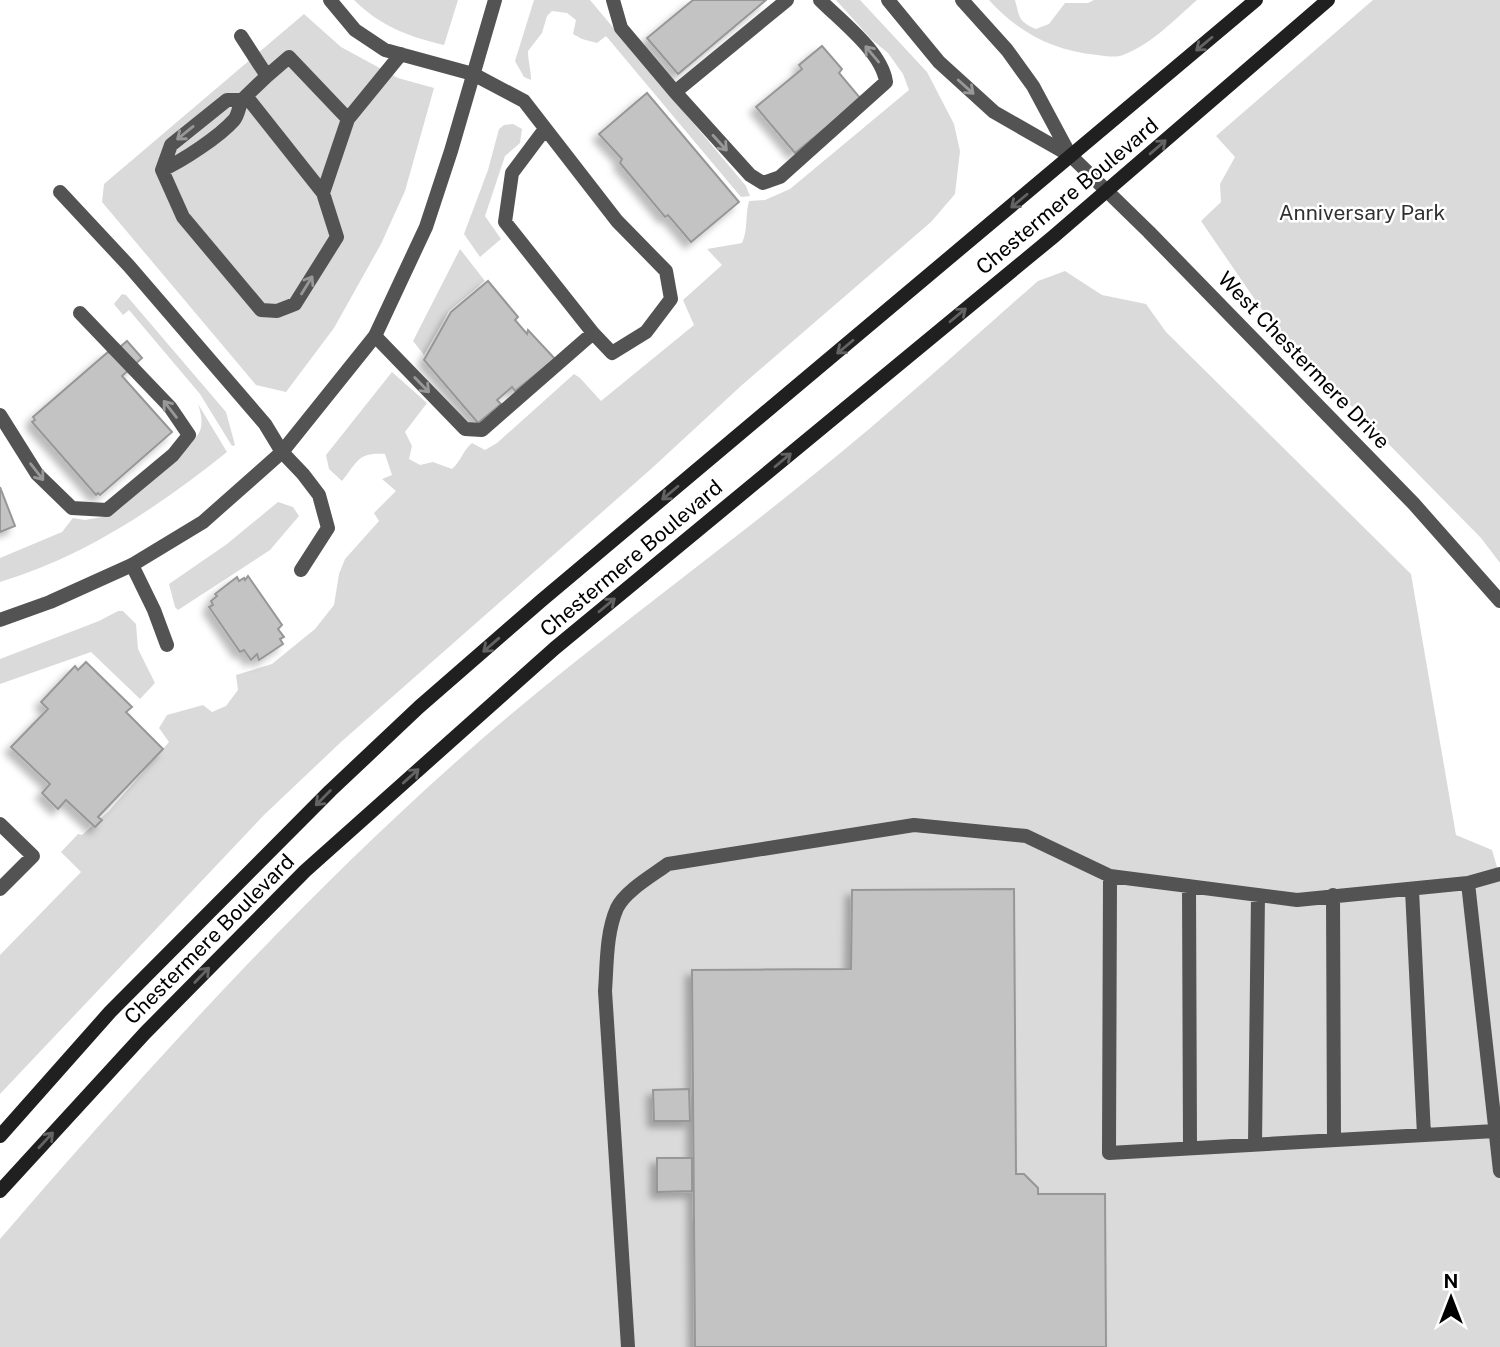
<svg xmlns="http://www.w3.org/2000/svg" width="1500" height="1347" font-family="'Public Sans',sans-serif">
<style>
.green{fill:#dadada}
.building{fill:#c3c3c3;stroke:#979797;stroke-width:2;filter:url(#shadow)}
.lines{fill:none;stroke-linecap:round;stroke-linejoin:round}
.service{stroke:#535353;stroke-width:14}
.minor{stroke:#535353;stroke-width:14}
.tertiary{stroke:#535353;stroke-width:14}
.secondary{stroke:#202020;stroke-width:14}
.oneway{stroke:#636363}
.oneway2{stroke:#989898}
.labels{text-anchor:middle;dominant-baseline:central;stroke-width:5;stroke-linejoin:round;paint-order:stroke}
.street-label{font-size:21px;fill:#000;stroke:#fff}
.park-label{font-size:21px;fill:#313131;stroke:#fff}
</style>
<defs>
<filter id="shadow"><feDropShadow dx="-6" dy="6" stdDeviation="3.5" flood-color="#0004"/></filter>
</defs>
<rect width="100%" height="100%" fill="#fff"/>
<!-- green -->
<path class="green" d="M 354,0 L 458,0 L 444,45 C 409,37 380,26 354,0 Z
M 534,0 L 590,0 L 746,186 L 750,196 L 741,197 L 606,36 L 597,43 L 582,39 L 573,34 L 576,20 L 567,13 L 552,11 L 547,16 L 542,33 L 528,51 C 528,62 531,69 531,80 L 524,77 L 515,61 Z
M 836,0 L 860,0 L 927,72 L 954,124 L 960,151 L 955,194 L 931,222 L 742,385 L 651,469 L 341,742 L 264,815 L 0,1094 L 0,955 L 81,872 L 61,852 L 78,834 L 82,835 L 109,811 L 169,742 L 159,728 L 167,715 L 203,705 L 212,712 L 226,706 L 238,690 L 236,675 L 272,664 L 315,629 L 334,605 L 339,574 L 345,559 L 379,521 L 374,513 L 396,491 L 382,479 L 392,475 L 385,454 C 358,452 358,461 342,481 L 329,469 L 326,455 L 392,372 L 427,403 L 405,432 L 412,446 L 409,459 L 420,465 L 433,462 L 452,469 C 462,460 461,453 472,443 L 485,450 L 497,443 L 574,374 L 580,378 L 601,401 L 694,325 L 683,300 L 722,265 L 707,249 L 742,243 C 748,230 745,215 749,201 L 765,200 L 790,189 L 909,90 L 903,74 L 888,53 L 871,39 Z
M 989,0 L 1015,0 C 1020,18 1018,21 1036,29 L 1049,24 L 1065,3 L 1088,3 L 1094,0 L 1197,0 C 1174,20 1152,44 1123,55 C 1116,58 1105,56 1097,55 C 1052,50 1019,33 989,0 Z
M 1373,0 L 1500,0 L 1500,563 L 1481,538 L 1305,359 L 1260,307 L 1201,221 L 1221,202 L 1220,184 L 1235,157 L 1216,136 Z
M 304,14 L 341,47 L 398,78 L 434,88 L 405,191 L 381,244 L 334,328 L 286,392 L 256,385 L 102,202 L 104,184 Z
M 513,124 L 522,129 L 520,143 L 505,156 L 485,216 L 501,239 L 480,257 L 464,234 L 488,170 L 499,129 L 504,125 Z
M 460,249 L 485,281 L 449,311 L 424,355 L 413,341 Z
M 1065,271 L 1102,295 L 1146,304 L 1166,332 L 1411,574 L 1456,835 L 1492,850 L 1500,877 L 1500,1347 L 0,1347 L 0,1239 C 144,1072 292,908 457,761 C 572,658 698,569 817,472 C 893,411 965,345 1038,281 Z
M 122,294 L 126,295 L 226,412 L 235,445 L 232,446 L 200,394 L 129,310 L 123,315 L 114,304 Z
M 198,404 L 227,452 C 158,507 86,556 0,582 L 0,558 L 62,532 L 73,518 L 85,520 L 102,517 C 123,500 190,453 200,431 C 203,422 201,413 198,404 Z
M 278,502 L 293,507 L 299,516 L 270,550 L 178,610 L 175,607 L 169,584 L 227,544 Z
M 118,611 L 123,611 L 136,624 L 138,649 L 155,683 L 140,699 L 91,652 L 0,684 L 0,659 L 99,621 Z"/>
<!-- building -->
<path class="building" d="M 693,0 L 766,0 L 678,74 L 647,38 Z
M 822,46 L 842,69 L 839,73 L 861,99 L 795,153 L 756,107 L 802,69 L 799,65 Z
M 647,93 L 739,202 L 691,242 L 668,215 L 665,217 L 620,163 L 622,159 L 599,134 Z
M 488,281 L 518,317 L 515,320 L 527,334 L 528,330 L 555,359 L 515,391 L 512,387 L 497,400 L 501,404 L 478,423 L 424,360 L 451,312 Z
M 127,341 L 142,358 L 122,376 L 172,432 L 100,495 L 98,493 L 96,495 L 32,422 L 35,420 L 33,417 L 108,352 L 112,354 Z
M 0,487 L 15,526 L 0,532 Z
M 248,576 L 282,625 L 278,629 L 284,637 L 280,639 L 283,644 L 259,660 L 257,654 L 251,660 L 244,650 L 240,652 L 209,607 L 213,605 L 211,601 L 217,596 L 215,594 L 237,577 L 239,581 L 244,578 L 245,580 Z
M 86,662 L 132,707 L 126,712 L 163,749 L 98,817 L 102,820 L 95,827 L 66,800 L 58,809 L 42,793 L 50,784 L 11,747 L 48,709 L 41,702 L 75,666 L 78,670 Z
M 1014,889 L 1016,1174 L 1024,1174 L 1038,1188 L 1038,1194 L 1105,1194 L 1106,1347 L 695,1347 L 692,970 L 851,969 L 852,890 Z
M 689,1089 L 690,1121 L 654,1121 L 653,1090 Z
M 657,1158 L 692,1158 L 692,1191 L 657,1192 Z"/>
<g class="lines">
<!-- service -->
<path class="service" d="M 330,0 L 355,30 L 385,50 L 473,74 L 524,101 L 617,221 L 666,271 L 671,299 L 646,332 L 612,353 L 593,333 L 505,222 L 512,173 L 545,129
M 613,0 L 621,28 L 675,92 L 787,0
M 241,36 L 267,76 L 246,96 L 323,193 L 348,119 L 289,57 L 267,76
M 675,92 L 750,175 L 763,183 L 780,177 L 886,82 C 882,52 841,21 820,0
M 242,100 L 227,100 L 171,145 L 162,170 L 183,217 L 261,310 L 277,311 L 295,304 L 337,237 L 323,193
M 348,119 L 401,54
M 162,170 C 182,161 219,137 234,120 C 240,113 238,102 246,96
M 60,192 L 129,266 L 265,424 L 282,452 L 303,474 L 319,495 L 328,528 L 301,570
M 375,336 L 465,429 L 482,430 L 593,333
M 0,415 L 37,474 L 72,508 L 107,510 L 173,455 L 189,435 L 170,407 L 80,313
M 132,565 L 154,610 L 167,645
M 0,824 L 33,856 L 0,889
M 1468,883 L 1500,1171
M 1189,886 L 1190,1148
M 1412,890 L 1424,1135
M 1333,895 L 1334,1139
M 1495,1131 L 1109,1153 L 1110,876 L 1297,900 L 1468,883 L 1500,874
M 1255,1144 L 1258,895
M 628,1347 L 605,991 C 607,964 606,933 617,908 C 625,891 653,875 668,864 L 914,825 L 1026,836 L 1110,876"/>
<!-- minor -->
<path class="minor" d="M 0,620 L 50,602 L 132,565 L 203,522 L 282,452 L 375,336 L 426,227 L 451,151 L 495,0"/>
<!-- tertiary -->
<path class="tertiary" d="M 888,0 L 939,62 L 994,112 L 1071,156 L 1149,232 L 1414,504 L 1500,601
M 962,0 L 1007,50 L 1033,86 L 1070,155"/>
<!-- secondary -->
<path class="secondary" d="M 0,1136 L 110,1012 L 330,791 L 419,707 L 542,600 L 1256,0
M 0,1191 L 145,1033 L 305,871 L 555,648 L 1053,237 L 1328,0"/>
</g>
<!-- one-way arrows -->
<defs><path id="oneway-shaft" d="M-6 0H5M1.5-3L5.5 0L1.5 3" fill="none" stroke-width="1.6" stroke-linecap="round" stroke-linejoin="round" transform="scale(1.75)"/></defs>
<g class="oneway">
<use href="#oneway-shaft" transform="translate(1204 44) rotate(140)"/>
<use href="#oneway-shaft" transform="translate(1158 147) rotate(-41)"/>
<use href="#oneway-shaft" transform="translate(1019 201) rotate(140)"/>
<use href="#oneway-shaft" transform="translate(958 315) rotate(-40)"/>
<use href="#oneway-shaft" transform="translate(845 347) rotate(140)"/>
<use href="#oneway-shaft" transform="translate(783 460) rotate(-40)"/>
<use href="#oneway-shaft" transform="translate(670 493) rotate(140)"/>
<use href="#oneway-shaft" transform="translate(607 605) rotate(-40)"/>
<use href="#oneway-shaft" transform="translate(491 645) rotate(139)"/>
<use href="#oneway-shaft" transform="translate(411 776) rotate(-42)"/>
<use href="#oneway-shaft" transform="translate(323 798) rotate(135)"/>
<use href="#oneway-shaft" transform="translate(202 975) rotate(-46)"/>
<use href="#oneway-shaft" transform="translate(46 1140) rotate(-47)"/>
</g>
<g class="oneway2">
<use href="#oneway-shaft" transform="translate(872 54) rotate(-130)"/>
<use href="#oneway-shaft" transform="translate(966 87) rotate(42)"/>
<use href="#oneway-shaft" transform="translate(185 133) rotate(141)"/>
<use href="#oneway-shaft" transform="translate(720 143) rotate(48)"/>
<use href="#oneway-shaft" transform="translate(307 285) rotate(-58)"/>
<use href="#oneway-shaft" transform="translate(422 385) rotate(46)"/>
<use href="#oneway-shaft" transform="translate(170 409) rotate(-128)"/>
<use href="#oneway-shaft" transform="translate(37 472) rotate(52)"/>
</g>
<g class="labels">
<!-- street labels -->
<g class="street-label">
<text transform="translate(1067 196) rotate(-40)">Chestermere Boulevard</text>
<text transform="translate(1304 360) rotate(46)">West Chestermere Drive</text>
<text transform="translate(631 558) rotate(-40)">Chestermere Boulevard</text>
<text transform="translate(209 939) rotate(-45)">Chestermere Boulevard</text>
</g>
<!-- park labels -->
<g class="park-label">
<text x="1362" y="212">Anniversary Park</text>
</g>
</g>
<!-- north arrow -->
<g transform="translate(1451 1298)" stroke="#ffffff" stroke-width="5" paint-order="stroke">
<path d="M0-5L12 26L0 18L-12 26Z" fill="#000000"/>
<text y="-10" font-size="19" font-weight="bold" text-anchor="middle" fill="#000000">N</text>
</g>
</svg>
